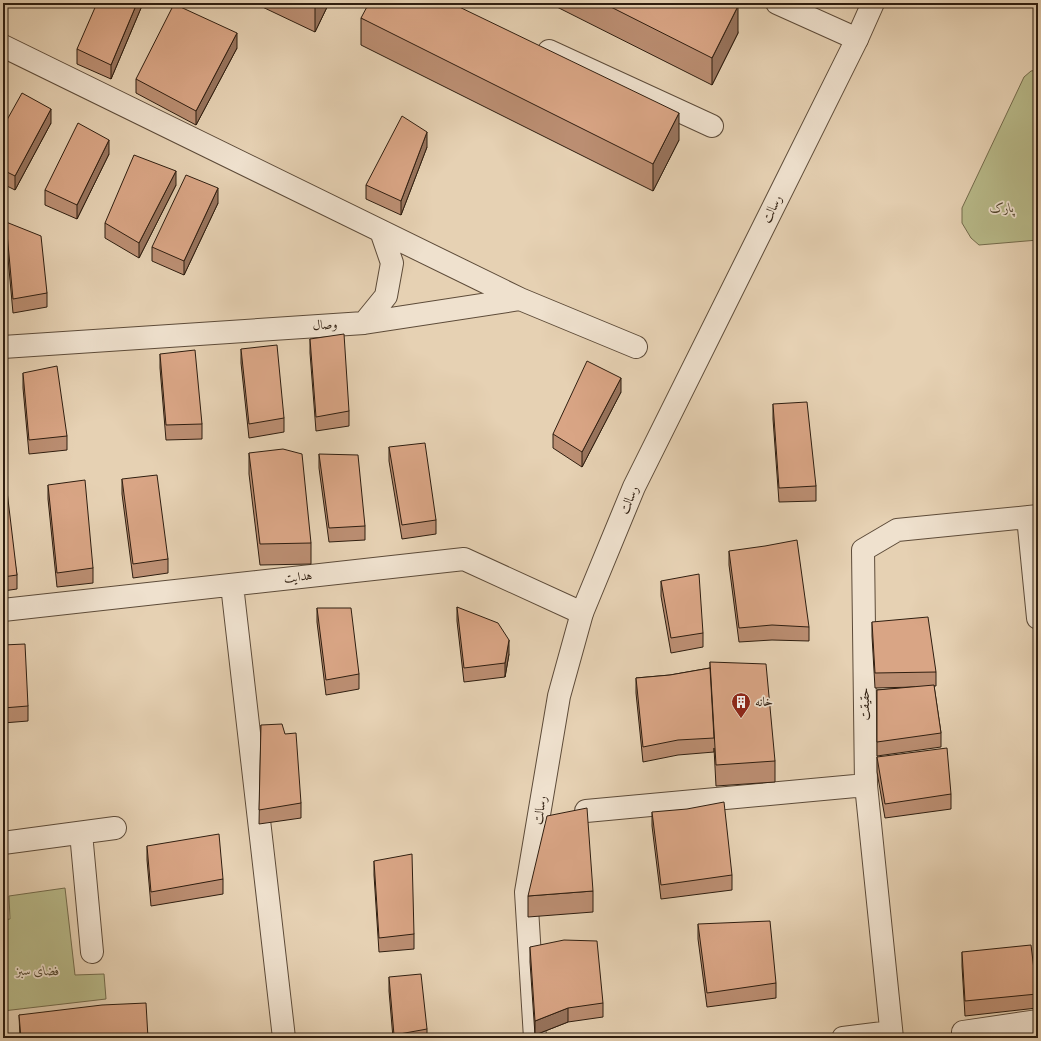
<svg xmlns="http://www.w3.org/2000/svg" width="1041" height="1041" font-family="'IM FELL Double Pica',Amiri,serif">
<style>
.green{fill:#b8ba8a;stroke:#746c4d}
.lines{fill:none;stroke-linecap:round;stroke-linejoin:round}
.minor-casing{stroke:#5d4b39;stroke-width:24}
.tertiary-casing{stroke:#5d4b39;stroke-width:24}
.minor{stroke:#efe1ce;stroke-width:22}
.tertiary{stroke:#efe1ce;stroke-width:22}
.wall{fill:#bb8e72;stroke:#2f1e10}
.shaded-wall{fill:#98745d;stroke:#2f1e10}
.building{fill:#d9a585;stroke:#2f1e10}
.labels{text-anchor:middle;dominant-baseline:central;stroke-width:3.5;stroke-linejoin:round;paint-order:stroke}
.park-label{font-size:13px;font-style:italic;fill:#51452e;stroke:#efe1ce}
.street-label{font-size:13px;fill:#2f1e10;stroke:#efe1ce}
.poi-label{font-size:13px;fill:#2f1e10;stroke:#efe1ce;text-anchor:start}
</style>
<rect width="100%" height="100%" fill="#e6d1b3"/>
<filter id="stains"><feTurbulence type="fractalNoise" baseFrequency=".005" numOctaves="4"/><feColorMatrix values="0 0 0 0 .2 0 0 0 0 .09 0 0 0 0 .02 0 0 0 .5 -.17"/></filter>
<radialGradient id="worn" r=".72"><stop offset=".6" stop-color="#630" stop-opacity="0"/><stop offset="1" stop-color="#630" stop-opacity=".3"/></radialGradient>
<!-- green -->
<path class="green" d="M 1038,70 L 1038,240 L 979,245 L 971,238 L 962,223 L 962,208 L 1024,77 L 1031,71 Z
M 65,888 L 75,975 L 104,974 L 106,999 L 3,1011 L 3,920 L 10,919 L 9,896 Z"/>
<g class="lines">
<!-- minor casing -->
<g class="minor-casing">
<path id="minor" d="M 777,3 L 857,39
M 3,46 L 520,299
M 549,51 L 712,126
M 364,323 L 386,296 L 392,263 L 381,231
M 3,347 L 364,323 L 520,299 L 636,347
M 1028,517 L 1038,618
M 232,585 L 284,1038
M 3,610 L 464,559 L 582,613
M 586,811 L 866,785
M 81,833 L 92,952
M 3,843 L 115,828
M 963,1032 L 1038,1021
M 843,1038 L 891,1032
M 892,1038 L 866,785 L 863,550 L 897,530 L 1038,516"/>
</g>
<!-- tertiary casing -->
<g class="tertiary-casing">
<path id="tertiary" d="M 535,1038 L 526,892 L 559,696 L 582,613 L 634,487 L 857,39 L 873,3"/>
</g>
<!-- minor -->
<use href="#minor" class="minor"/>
<!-- tertiary -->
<use href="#tertiary" class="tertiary"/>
</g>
<!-- wall -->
<path class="wall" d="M 141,3 L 141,8 L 111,79 L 77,64 L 77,49 Z
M 254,3 L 329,3 L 315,32 Z
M 549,3 L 732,3 L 738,33 L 712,85 Z
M 361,18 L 679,140 L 653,191 L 361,45 Z
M 237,48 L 196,125 L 136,93 L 136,79 Z
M 51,123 L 15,190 L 3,184 L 3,127 Z
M 427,147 L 401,215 L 366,199 L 366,185 Z
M 109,154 L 77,219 L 45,205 L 45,190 Z
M 176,185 L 139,258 L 105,238 L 105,223 Z
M 218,203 L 184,275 L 152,261 L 152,247 Z
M 6,222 L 47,293 L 47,307 L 13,313 L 6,236 Z
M 310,339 L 349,411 L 349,426 L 316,431 L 310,353 Z
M 241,349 L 284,418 L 284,432 L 249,438 L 241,363 Z
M 160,354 L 202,424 L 202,439 L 166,440 L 160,368 Z
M 23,373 L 67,436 L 67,450 L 29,454 L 23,388 Z
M 621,392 L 582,467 L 553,448 L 553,434 Z
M 773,404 L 816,486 L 816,501 L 779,502 L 773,419 Z
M 389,447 L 436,520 L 436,534 L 402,539 L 389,461 Z
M 249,453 L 311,543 L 311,564 L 260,565 L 249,474 Z
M 319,454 L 365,526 L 365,540 L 329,542 L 319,468 Z
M 122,479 L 168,559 L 168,573 L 133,578 L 122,494 Z
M 48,485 L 93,568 L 93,583 L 57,587 L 48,499 Z
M 3,491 L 17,575 L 17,589 L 3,591 Z
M 729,551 L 809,627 L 809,641 L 772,640 L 739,642 L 729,565 Z
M 661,581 L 703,633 L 703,647 L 671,653 L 661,596 Z
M 457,607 L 509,654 L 505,677 L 464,682 L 457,621 Z
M 317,608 L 359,674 L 359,689 L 326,695 L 317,622 Z
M 872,622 L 936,672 L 936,686 L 934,686 L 941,733 L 941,747 L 877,756 L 877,690 L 915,687 L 875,688 L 872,636 Z
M 3,645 L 28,706 L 28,721 L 3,723 Z
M 710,662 L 775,761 L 775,782 L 716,786 L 714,748 L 714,752 L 678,755 L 643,762 L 636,693 L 636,678 L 670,675 L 710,668 Z
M 261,725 L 301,803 L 301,818 L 259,824 Z
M 877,757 L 951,794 L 951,809 L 885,818 L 877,772 Z
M 652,812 L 732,875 L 732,890 L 661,899 L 652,826 Z
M 147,846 L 223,879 L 223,894 L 151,906 L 147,860 Z
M 374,861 L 414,934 L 414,949 L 379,952 L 374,875 Z
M 593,891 L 593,912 L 528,917 L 528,896 Z
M 698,924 L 776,983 L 776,998 L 707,1007 L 698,939 Z
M 530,947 L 603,1003 L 603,1017 L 568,1022 L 535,1035 L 530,962 Z
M 962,952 L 1037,994 L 1037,1008 L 965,1016 L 962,966 Z
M 389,977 L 427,1029 L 427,1038 L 393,1038 L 389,991 Z
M 19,1015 L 148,1038 L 20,1038 Z"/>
<!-- shaded-wall -->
<path class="shaded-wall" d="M 137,3 L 141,3 L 141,8 L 111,79 L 111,65 Z
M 316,3 L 329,3 L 315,32 L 315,5 Z
M 738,6 L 738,33 L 712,85 L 712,58 Z
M 237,33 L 237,48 L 196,125 L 196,111 Z
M 51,109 L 51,123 L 15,190 L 15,176 Z
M 679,113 L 679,140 L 653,191 L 653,164 Z
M 427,132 L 427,147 L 401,215 L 401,201 Z
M 109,140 L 109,154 L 77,219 L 77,205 Z
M 176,171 L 176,185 L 139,258 L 139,243 Z
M 218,188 L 218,203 L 184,275 L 184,261 Z
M 621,378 L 621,392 L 582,467 L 582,452 Z
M 509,640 L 509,654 L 505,677 L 505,663 Z
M 568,1008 L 568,1022 L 535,1035 L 535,1021 Z"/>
<!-- building -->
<path class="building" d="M 97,3 L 137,3 L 111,65 L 77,49 Z
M 310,3 L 316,3 L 315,5 Z
M 369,3 L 451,3 L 679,113 L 653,164 L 361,18 Z
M 603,3 L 732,3 L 738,6 L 712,58 Z
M 174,4 L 237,33 L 196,111 L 136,79 Z
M 22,93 L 51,109 L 15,176 L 3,170 L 3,127 Z
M 402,116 L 427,132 L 401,201 L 366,185 Z
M 78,123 L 109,140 L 77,205 L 45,190 Z
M 134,155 L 176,171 L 139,243 L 105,223 Z
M 186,175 L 218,188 L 184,261 L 152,247 Z
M 6,222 L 41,236 L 47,293 L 13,299 Z
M 344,334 L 349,411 L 316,417 L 310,339 Z
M 277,345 L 284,418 L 249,424 L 241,349 Z
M 195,350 L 202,424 L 166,425 L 160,354 Z
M 587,361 L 621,378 L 582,452 L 553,434 Z
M 57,366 L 67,436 L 29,440 L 23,373 Z
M 807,402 L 816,486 L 779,488 L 773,404 Z
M 425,443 L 436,520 L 402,525 L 389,447 Z
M 283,449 L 302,454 L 311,543 L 260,544 L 249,453 Z
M 319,454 L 358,455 L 365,526 L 329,528 Z
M 157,475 L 168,559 L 133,564 L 122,479 Z
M 85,480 L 93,568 L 57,573 L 48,485 Z
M 3,491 L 7,491 L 17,575 L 3,577 Z
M 797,540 L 809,627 L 772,625 L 739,628 L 729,551 L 765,546 Z
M 699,574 L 703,633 L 671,638 L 661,581 Z
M 457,607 L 498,623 L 509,640 L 505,663 L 464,668 Z
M 317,608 L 351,608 L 359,674 L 326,680 Z
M 928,617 L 936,672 L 875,673 L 872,622 Z
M 25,644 L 28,706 L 3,708 L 3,645 Z
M 710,662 L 766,664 L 775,761 L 716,765 Z
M 710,668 L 714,738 L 678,740 L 643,747 L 636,678 L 670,675 Z
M 934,685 L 941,733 L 877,742 L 877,690 Z
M 282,724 L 285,734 L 296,733 L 301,803 L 259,810 L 261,725 Z
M 947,748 L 951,794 L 885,804 L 877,757 Z
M 724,802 L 732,875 L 661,885 L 652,812 L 687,809 Z
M 587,808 L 593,891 L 528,896 L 547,816 Z
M 219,834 L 223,879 L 151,892 L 147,846 Z
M 412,854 L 414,934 L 379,938 L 374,861 Z
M 770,921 L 776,983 L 707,993 L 698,924 Z
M 564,940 L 597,941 L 603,1003 L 568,1008 L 535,1021 L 530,947 Z
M 1031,945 L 1037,994 L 965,1001 L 962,952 Z
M 421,974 L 427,1029 L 394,1035 L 389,977 Z
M 146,1003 L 148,1038 L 21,1038 L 19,1015 L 102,1005 Z"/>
<!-- icons -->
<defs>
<g id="building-pin" transform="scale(1)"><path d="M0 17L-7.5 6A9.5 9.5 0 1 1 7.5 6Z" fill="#8f2418" stroke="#efe1ce"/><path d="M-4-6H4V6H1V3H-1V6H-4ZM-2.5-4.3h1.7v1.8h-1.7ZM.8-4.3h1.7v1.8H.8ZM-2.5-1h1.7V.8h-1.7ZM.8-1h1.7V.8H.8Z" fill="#fff"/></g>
</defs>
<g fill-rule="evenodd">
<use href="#building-pin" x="741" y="702"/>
</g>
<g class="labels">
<!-- park labels -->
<g class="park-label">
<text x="1002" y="208">پارک</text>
<text x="38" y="971">فضای سبز</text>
</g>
<!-- street labels -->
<g class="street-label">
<text transform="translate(772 209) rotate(-64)">رسالت</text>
<text transform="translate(325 325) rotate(-4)">وصال</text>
<text transform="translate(629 500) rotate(-67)">رسالت</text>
<text transform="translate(298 577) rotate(-6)">هدایت</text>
<text transform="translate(865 704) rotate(-91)">حقیقت</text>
<text transform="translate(540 810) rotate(-80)">رسالت</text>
</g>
<!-- poi labels -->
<g class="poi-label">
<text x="755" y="702">خانه</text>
</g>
</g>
<!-- margin -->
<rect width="1041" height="1041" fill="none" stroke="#e6d1b3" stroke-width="16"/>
<rect x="4" y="4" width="1033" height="1033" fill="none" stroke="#2f1e10" stroke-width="2"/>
<rect x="8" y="8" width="1025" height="1025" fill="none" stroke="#2f1e10"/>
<rect width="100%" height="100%" filter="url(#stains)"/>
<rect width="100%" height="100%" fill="url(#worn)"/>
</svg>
